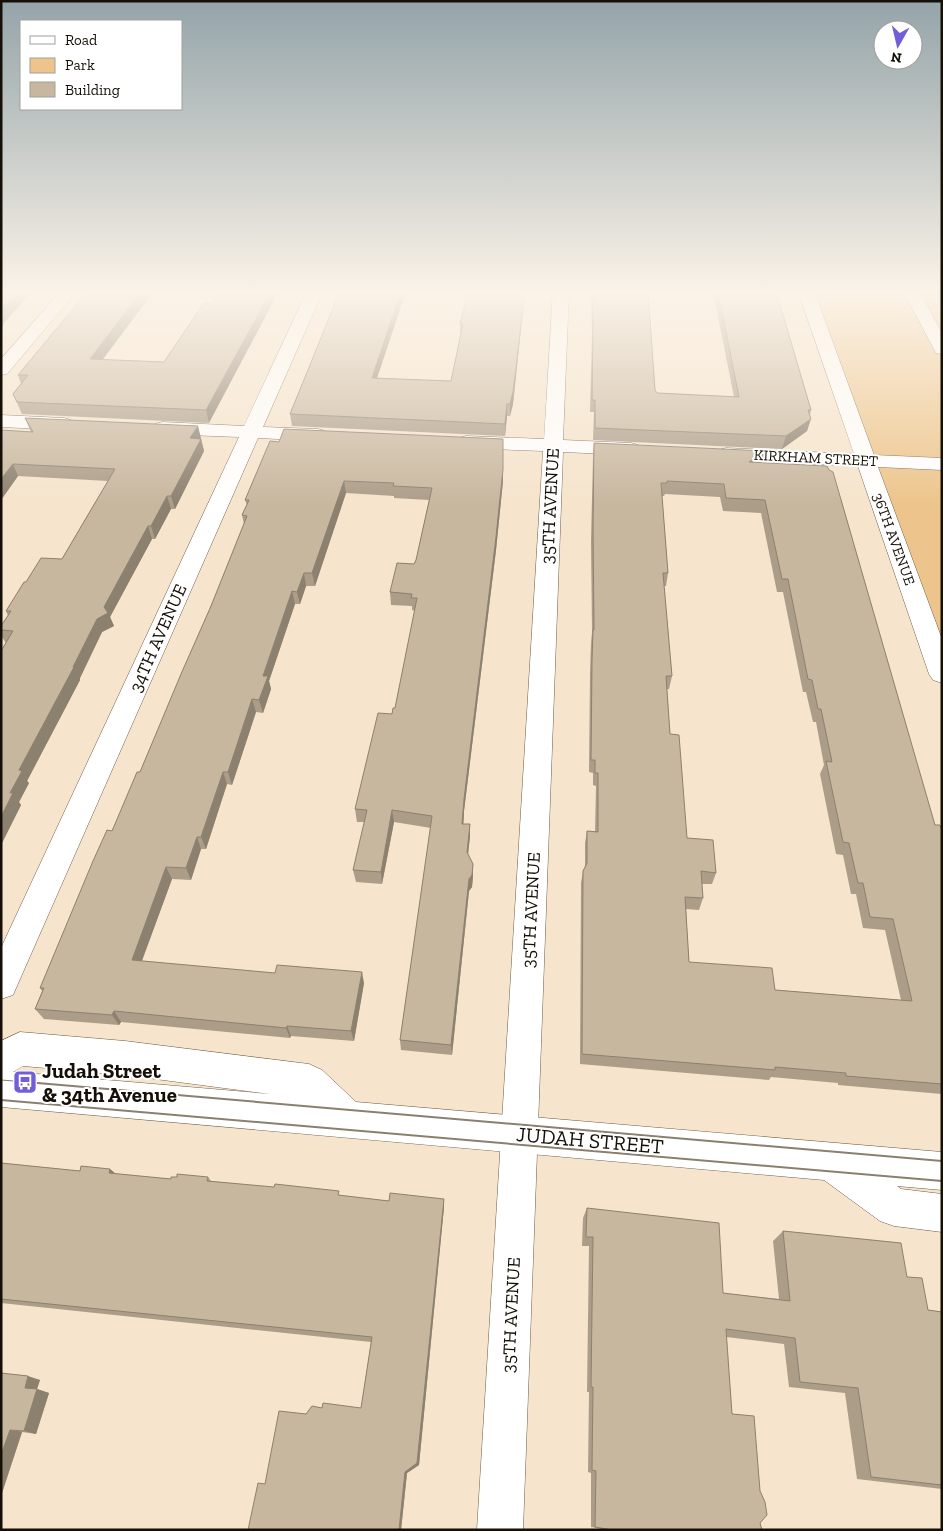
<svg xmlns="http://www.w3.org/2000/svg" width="943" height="1531" font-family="'Zilla Slab',serif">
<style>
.green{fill:#edc58c}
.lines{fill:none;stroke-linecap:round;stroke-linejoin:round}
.minor-casing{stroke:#6d5d48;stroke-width:1}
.tertiary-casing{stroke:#6d5d48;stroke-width:1}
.secondary-casing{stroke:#6d5d48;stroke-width:1}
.minor{fill:#fff;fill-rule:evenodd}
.tertiary{fill:#fff;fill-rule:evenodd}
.secondary{fill:#fff;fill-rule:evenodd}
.tram-far1{stroke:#8b806f;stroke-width:1}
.tram{stroke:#8b806f;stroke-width:2}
.wall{fill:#ac9d89;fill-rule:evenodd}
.shaded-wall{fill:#8c806f}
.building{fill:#c8b79f;stroke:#8c806f;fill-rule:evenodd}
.labels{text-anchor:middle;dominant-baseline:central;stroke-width:4;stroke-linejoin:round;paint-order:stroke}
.far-street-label{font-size:15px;fill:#151007;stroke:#fff}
.street-label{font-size:18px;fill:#151007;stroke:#fff}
.near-poi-label{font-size:21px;font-weight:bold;fill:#151007;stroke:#fff;text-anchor:start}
.near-street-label{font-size:21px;fill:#151007;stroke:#fff}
</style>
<rect width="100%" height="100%" fill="#f6e4cc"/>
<!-- green -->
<path class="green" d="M 806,291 L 942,291 L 942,673 Z"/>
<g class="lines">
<!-- minor casing -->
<g class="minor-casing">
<path id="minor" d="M 61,291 L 77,291 L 7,374 L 1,375 L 1,359 Z
M 307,291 L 323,291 L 263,427 L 318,429 L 325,431 L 328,435 L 325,439 L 318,441 L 258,438 L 13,995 L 1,999 L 1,948 L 239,437 L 162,434 L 155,432 L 153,428 L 155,424 L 162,422 L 244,426 Z
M 553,291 L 569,291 L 563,440 L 631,443 L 638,445 L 641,449 L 638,453 L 631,455 L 563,452 L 523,1530 L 477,1530 L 543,451 L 466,448 L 459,446 L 456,442 L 459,438 L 466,436 L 544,439 Z
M 798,291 L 814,291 L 874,455 L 942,458 L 942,470 L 878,467 L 942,639 L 942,683 L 933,680 L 929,674 L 858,466 L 726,460 L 719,458 L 716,454 L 719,450 L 726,448 L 854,454 Z
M 1,415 L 64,418 L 71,420 L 73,424 L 71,428 L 64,430 L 1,427 Z"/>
</g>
<!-- tertiary casing -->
<g class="tertiary-casing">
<path id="tertiary" d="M 20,1032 L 125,1041 L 309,1064 L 322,1070 L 356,1102 L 942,1152 L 942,1190 L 897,1186 L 901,1189 L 942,1194 L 942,1232 L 894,1226 L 880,1221 L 824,1180 L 1,1107 L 1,1041 ZM 23,1066 L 125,1075 L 270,1094 L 13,1072 Z"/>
</g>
<!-- secondary casing -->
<g class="secondary-casing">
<path id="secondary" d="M 903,291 L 919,291 L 942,333 L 942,354 L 936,353 L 934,349 Z"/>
</g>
<!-- minor -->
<use href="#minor" class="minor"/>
<!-- tertiary -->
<use href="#tertiary" class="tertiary"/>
<!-- secondary -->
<use href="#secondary" class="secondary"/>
<!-- tram-far1 -->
<path class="tram-far1" d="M 1,1080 L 40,1083"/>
<!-- tram -->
<path class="tram" d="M 26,1082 L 942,1161
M 1,1100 L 942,1181"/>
</g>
<!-- wall -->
<path class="wall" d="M 154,291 L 102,360 L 164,362 L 204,303 L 209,423 L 22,414 L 13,394 L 21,384 L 18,375 Z
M 340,291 L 406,291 L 377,378 L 451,381 L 460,336 L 460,324 L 525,291 L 513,404 L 510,416 L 507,416 L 505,436 L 292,426 L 290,414 Z
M 591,291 L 648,291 L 655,390 L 657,393 L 734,397 L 713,291 L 776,291 L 811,410 L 807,431 L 782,449 L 593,440 L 594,412 L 590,412 L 592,335 Z
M 25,418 L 201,438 L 204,451 L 175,509 L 171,509 L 155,539 L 152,539 L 110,617 L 114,626 L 102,632 L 80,678 L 80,680 L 27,781 L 29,783 L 19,802 L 21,805 L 1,845 L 1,651 L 6,643 L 1,636 L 1,626 L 8,616 L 6,611 L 26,582 L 62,559 L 108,481 L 18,476 L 1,500 L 1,430 L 31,432 Z
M 270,441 L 503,481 L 496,550 L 464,811 L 463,824 L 470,836 L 468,854 L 473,876 L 472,887 L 469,891 L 452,1055 L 401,1050 L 400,1040 L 431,828 L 394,822 L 382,884 L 356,882 L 353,870 L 365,822 L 357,822 L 355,809 L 392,714 L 395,708 L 415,611 L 412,610 L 412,606 L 391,605 L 390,592 L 414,564 L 416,560 L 429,500 L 394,498 L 394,496 L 346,493 L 315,586 L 306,586 L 300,604 L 295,604 L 269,681 L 271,689 L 263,713 L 256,712 L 232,785 L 227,784 L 206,849 L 201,849 L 191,880 L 172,879 L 142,961 L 364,983 L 354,1041 L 291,1036 L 290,1038 L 121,1022 L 119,1025 L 44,1019 L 35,1009 L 42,991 L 40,988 L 112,831 L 140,772 L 211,606 L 244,524 L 242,515 L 247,505 L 245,500 Z
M 594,443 L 762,463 L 935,825 L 942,831 L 942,1094 L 838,1085 L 838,1083 L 771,1077 L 769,1080 L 580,1064 L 581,883 L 583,871 L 585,867 L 585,843 L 587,831 L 595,832 L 596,786 L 593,785 L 593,773 L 589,772 L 590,673 L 591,643 L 592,632 L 591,541 L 593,455 ZM 665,494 L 720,497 L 723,511 L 761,513 L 777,592 L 783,592 L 803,692 L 806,692 L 813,722 L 816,722 L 824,765 L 820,774 L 836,854 L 843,855 L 851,894 L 856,894 L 863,928 L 885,930 L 901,1000 L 775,990 L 689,962 L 686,909 L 699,910 L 703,898 L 702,884 L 712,884 L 716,873 L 687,838 L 670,734 L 667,689 L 669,689 L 672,676 L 664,586 L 666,586 L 668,573 L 662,496 L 664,496 Z
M 1,1163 L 80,1171 L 110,1169 L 116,1174 L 171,1179 L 208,1177 L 211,1181 L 389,1201 L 444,1199 L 444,1207 L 419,1465 L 407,1473 L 401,1530 L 248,1530 L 265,1484 L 306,1414 L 322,1408 L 361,1408 L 371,1342 L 1,1303 Z
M 587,1208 L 723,1293 L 779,1299 L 773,1241 L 783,1231 L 907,1277 L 928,1310 L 942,1312 L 942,1489 L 857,1479 L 845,1393 L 789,1387 L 784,1344 L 726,1337 L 732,1414 L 760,1523 L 762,1530 L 607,1530 L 591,1527 L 591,1473 L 588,1472 L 589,1392 L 587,1392 L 589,1246 L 582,1246 L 583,1218 Z
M 1,1373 L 40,1380 L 37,1389 L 49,1393 L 36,1434 L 22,1432 L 1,1496 Z"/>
<!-- shaded-wall -->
<path class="shaded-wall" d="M 19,291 L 33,291 L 3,324 L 4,325 L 1,328 L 1,309 Z
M 142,291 L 154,291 L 94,371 L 90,359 Z
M 271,291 L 279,291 L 209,423 L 206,410 Z
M 401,291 L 406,291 L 373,390 L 372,378 Z
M 525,291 L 513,404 L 510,416 L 510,404 Z
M 507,404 L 507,416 L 505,436 L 505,424 Z
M 811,419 L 807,431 L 782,449 L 786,436 Z
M 198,426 L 201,438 L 194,451 L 190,438 Z
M 201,439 L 204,451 L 175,509 L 171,496 Z
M 766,451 L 762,463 L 749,462 Z
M 13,464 L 18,476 L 1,500 L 1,479 Z
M 503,469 L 503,481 L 496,550 L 464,811 L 463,836 L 462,824 L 464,799 Z
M 344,481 L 346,493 L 315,586 L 312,573 Z
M 167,496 L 171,509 L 155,539 L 151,526 Z
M 148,526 L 152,539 L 110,617 L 114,626 L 102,632 L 80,678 L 80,680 L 27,781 L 29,783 L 19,802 L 21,805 L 1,845 L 1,817 L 10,793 L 19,770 L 73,667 L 97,619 Z
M 304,573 L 306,586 L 300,604 L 297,592 Z
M 292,591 L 295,604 L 269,681 L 271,689 L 263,713 L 259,700 L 263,676 Z
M 252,699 L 256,712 L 232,785 L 228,772 Z
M 223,772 L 227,784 L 206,849 L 201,837 Z
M 392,810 L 394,822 L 382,884 L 381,872 Z
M 470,824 L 470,836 L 467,864 L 467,852 Z
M 197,837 L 201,849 L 191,880 L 186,868 Z
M 473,864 L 473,876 L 472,887 L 469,891 L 452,1055 L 451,1045 L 469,879 Z
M 166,867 L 172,879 L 138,971 L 132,960 Z
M 362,972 L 364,983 L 354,1041 L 351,1031 Z
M 114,1011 L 121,1022 L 119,1025 L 112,1015 Z
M 287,1026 L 291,1036 L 290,1038 L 286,1028 Z
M 110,1169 L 119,1177 L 109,1173 Z
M 444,1199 L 444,1207 L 419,1465 L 407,1473 L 401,1530 L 399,1530 L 405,1472 Z
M 28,1376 L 40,1380 L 36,1392 L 25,1388 Z
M 37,1389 L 49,1393 L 36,1434 L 24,1431 Z
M 10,1430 L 22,1432 L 1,1496 L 1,1455 Z"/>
<!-- building -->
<path class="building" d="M 1,291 L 19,291 L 1,309 Z
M 88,291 L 142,291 L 90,359 L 164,362 L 204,303 L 212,304 L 220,291 L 271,291 L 206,410 L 17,402 L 13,394 L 28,375 L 18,375 Z
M 340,291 L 401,291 L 372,378 L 451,381 L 463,324 L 460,324 L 468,291 L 525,291 L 513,392 L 510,404 L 507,404 L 505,424 L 290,414 Z
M 592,291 L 648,291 L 655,390 L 657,393 L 739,397 L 718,291 L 776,291 L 811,410 L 808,410 L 811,419 L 786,436 L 595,428 L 595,400 L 592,400 L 593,324 Z
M 25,418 L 198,426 L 190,438 L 201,439 L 171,496 L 167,496 L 151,526 L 148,526 L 104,607 L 108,613 L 97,619 L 73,667 L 74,667 L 19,770 L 22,771 L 10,793 L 13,793 L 1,817 L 1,651 L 13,631 L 1,630 L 1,626 L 11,611 L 6,611 L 24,582 L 26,582 L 41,558 L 62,559 L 115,469 L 13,464 L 1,479 L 1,430 L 33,432 Z
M 284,429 L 503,439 L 503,469 L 496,537 L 464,799 L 462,824 L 470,824 L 467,852 L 473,864 L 472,875 L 469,879 L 451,1045 L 400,1040 L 432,816 L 392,810 L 381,872 L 353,870 L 367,810 L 355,809 L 378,713 L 392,714 L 393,708 L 395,708 L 417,598 L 411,598 L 412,594 L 390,592 L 397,563 L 414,564 L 416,560 L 432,488 L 393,486 L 394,483 L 344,481 L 312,573 L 304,573 L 297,592 L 292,591 L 263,676 L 268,676 L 259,700 L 252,699 L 228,772 L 223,772 L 201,837 L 197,837 L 186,868 L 166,867 L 132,960 L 275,973 L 277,965 L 362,972 L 351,1031 L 287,1026 L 286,1028 L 114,1011 L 112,1015 L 35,1009 L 44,988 L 40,988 L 93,861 L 107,830 L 112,831 L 137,772 L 140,772 L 181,674 L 211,606 L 247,516 L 242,515 L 249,500 L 245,500 L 270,441 L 279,442 Z
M 594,443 L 766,451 L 749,462 L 827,466 L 829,470 L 833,472 L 935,825 L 940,825 L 942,831 L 942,1084 L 846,1076 L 846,1073 L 775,1067 L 775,1070 L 582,1054 L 583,871 L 587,863 L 587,831 L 598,832 L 598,773 L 595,773 L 595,760 L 591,760 L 592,660 L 593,630 L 594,630 L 593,528 ZM 667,481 L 724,484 L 726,498 L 765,500 L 782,579 L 788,579 L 808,679 L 812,680 L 818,709 L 821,709 L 832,762 L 826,761 L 843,842 L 849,843 L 858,883 L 863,883 L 870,917 L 893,919 L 912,1001 L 775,990 L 772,968 L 689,962 L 685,897 L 703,898 L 701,871 L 716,873 L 713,840 L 687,838 L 679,735 L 670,734 L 666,676 L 672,676 L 663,573 L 668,573 L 661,483 L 667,483 Z
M 1,1163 L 80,1171 L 81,1166 L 110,1169 L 109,1173 L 171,1179 L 171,1177 L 177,1177 L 177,1174 L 208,1177 L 207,1181 L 274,1187 L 275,1184 L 339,1191 L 338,1195 L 389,1201 L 390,1193 L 444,1199 L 417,1463 L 405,1472 L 399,1530 L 248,1530 L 258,1483 L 265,1484 L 279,1411 L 306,1414 L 312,1406 L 322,1408 L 323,1403 L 361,1408 L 372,1337 L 1,1299 Z
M 587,1208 L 719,1223 L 723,1293 L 790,1301 L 783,1231 L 901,1243 L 907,1277 L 922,1278 L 928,1310 L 942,1312 L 942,1485 L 871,1477 L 858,1388 L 800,1382 L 795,1338 L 726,1329 L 732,1414 L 754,1416 L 760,1491 L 765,1502 L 767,1515 L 760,1523 L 762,1530 L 612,1530 L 595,1527 L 596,1471 L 592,1470 L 593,1387 L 591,1387 L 593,1237 L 586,1237 Z
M 1,1373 L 28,1376 L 25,1388 L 37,1389 L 24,1431 L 10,1430 L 1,1455 Z"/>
<!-- sky -->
<linearGradient id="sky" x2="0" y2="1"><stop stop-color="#94a4a9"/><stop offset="0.58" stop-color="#fbf3e8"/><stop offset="1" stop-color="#fbf3e8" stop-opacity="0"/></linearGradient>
<rect width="943" height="505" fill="url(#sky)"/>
<!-- icons -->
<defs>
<g id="bus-square" transform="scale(1.25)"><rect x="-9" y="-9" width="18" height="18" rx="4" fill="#715ed8" stroke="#fff"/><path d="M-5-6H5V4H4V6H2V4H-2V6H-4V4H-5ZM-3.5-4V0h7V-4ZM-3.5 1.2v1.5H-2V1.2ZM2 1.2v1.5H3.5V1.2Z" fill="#fff"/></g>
</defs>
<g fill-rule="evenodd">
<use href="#bus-square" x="25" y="1082"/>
</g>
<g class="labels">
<!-- far-street labels -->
<g class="far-street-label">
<text transform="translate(816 458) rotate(3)">KIRKHAM STREET</text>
<text transform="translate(894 539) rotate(70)">36TH AVENUE</text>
</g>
<!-- street labels -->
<g class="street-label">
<text transform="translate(550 506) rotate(-87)">35TH AVENUE</text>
<text transform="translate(158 638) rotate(-66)">34TH AVENUE</text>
<text transform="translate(531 910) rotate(-87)">35TH AVENUE</text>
<text transform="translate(511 1315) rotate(-87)">35TH AVENUE</text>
</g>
<!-- near-poi labels -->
<g class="near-poi-label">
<text x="42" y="1070">Judah Street<tspan x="42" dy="24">&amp; 34th Avenue</tspan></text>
</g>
<!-- near-street labels -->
<g class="near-street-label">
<text transform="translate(590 1140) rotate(5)">JUDAH STREET</text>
</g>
</g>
<!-- border -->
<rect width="943" height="1531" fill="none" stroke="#151007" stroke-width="5"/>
<!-- legend -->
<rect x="20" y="20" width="162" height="90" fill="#ffffff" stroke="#a19f9c"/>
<rect x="30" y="36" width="25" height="8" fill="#ffffff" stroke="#a19f9c"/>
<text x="65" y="45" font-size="15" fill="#151007">Road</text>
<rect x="30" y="58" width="25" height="15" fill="#edc58c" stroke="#a19f9c"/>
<text x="65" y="70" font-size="15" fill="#151007">Park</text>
<rect x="30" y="82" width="25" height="15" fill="#c8b79f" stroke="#a19f9c"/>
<text x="65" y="95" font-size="15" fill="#151007">Building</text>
<!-- north arrow -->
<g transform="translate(898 45) rotate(188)"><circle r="24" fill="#ffffff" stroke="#a19f9c"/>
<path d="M0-4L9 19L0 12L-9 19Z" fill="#715ed8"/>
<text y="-8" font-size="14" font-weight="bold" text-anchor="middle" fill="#151007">N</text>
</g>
</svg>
